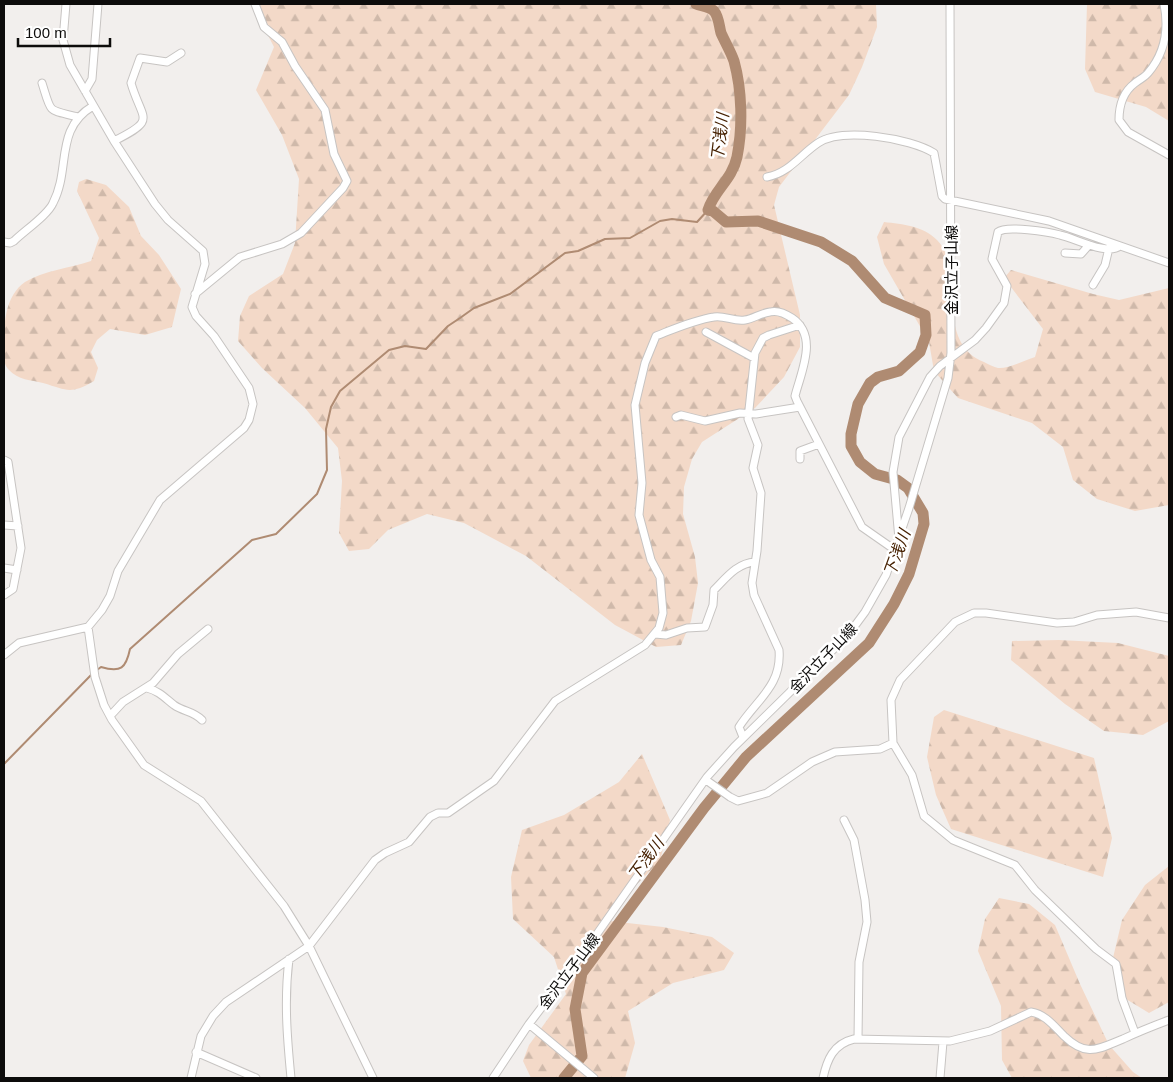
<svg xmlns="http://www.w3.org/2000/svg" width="1173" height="1082" font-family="Arial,'Noto Sans JP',sans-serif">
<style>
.forest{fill:url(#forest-firs)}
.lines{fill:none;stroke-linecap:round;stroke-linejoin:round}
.stream{stroke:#af8b72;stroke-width:2}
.river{stroke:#af8b72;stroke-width:11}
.minor-casing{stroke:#c7c4c2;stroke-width:9}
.minor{stroke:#fff;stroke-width:7}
.labels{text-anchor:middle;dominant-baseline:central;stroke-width:5;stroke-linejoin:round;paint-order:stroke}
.street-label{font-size:15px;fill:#0d0c0b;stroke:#fff}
.water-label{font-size:16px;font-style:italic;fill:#472203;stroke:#fff}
</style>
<defs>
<pattern id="forest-firs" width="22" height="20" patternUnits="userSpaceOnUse" patternTransform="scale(1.25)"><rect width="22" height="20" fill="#f3d9c8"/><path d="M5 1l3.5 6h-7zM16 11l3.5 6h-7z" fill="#cfb9aa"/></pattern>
</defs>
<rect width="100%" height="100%" fill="#f2efed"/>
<!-- forest -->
<path class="forest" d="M 252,4 L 876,4 L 877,27 L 862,67 L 849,95 L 779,187 L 774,205 L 800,315 L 800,347 L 784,377 L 755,408 L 702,442 L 692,459 L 684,487 L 683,514 L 695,557 L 698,583 L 691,621 L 681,645 L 656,647 L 615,625 L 526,556 L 464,523 L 427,514 L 388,530 L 369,549 L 349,551 L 339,533 L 342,481 L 338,448 L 305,408 L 262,368 L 238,341 L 240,316 L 249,296 L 283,274 L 295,243 L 299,179 L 282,135 L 256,90 L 274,47 Z
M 1087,4 L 1169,4 L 1169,121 L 1146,107 L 1095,92 L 1085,69 Z
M 86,179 L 106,185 L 129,207 L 141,236 L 159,255 L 181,289 L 172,327 L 145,335 L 110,329 L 97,340 L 91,352 L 98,368 L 94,381 C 70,395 67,390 43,383 C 31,380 18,380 9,370 C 2,363 4,353 4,345 C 4,323 5,296 25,282 C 43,271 70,268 91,261 L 99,238 L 77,191 L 79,182 Z
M 884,222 C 903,224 923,226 937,240 C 966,268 933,342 984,362 C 988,364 994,367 998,368 C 1008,369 1025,360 1035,357 L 1043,329 L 1004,278 L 1011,270 L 1093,294 L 1119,300 L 1169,288 L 1169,505 L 1135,511 L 1097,499 L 1073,480 L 1063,447 L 1032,423 L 958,398 L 934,371 L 929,342 L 884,264 L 877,237 Z
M 1059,640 L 1118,643 L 1169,656 L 1169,721 L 1143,735 L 1104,731 L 1065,704 L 1011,660 L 1012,641 Z
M 944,710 L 1094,758 L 1112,838 L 1103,877 L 951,829 L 936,795 L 927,757 L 934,717 Z
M 642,754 L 670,820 L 660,861 L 621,900 L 610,921 L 663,927 L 712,937 L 734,953 L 724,970 L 673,983 L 628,1011 L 635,1043 L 625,1078 L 531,1078 L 523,1061 L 529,1045 L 566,994 L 554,957 L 513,919 L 511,877 L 522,830 L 564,815 L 619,782 Z
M 1169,866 L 1169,1002 L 1149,1013 L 1126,999 L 1112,962 L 1122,920 L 1145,885 Z
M 999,898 L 1029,904 L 1055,925 L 1080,984 L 1109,1045 L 1133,1072 L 1142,1078 L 1012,1078 L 1002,1060 L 1001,1006 L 978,951 L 985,919 Z"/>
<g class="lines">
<!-- stream -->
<path class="stream" d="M 97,670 L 101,667 C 121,673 126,668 130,649 L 252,540 L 276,534 L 317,494 L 327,470 L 326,429 L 331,407 L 340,391 L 389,350 L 405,346 L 426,349 L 448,326 L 460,318 L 474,308 L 510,294 L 565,253 L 578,251 L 605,239 L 630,238 L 660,221 L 672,219 L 697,222 L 708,210
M 4,764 L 93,673"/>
<!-- river -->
<path class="river" d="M 564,1078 L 582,1056 L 575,1009 L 582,973 L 704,808 L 746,757 L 869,643 L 894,604 L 909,574 L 924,524 L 923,513 L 908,488 L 897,480 L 875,474 L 860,462 L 851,446 L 851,434 L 858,404 L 870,383 L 878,377 L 899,371 L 920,352 L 926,335 L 925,315 L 885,298 L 852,261 L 821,242 L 758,221 L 726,222 L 713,211 L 708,210 C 714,190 732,180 737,157 C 743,127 742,90 734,61 C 731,52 725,42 721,33 C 719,26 719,17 714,11 C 710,7 701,6 696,4"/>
<!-- minor casing -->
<g class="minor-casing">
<path id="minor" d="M 1164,4 C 1169,29 1165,53 1148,73 C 1145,77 1140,79 1135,83 C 1123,92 1119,105 1119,120 L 1128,132 L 1169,155
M 42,83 C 52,115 47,109 78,117
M 85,91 L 92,79 L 98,4
M 114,141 C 158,119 142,121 131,83 L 140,58 L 167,62 L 181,53
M 767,177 C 789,173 800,155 818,143 C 842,127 910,138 934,153 L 942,196 L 945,199 L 1049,221 L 1169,263
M 4,242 L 10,243 L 14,241 C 24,231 48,215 53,203 C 71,169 54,129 93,106
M 1065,253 L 1081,254 L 1089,245
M 1093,285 L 1105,265 L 1109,248
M 195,294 L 240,257 L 282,244 L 301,233 L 343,188 L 347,181 L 334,154 L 325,110 L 295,66 L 282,42 L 264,27 L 255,4
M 706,332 L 754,358
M 676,417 L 681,415 L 705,421 L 740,413 L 756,414 L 800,407
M 800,459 L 800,451 L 819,444
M 4,460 L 8,462 L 21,548 L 13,589 L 4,595
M 4,525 L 18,526
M 899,539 L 893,472 L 899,437 L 930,377 L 940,366 L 975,340 L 986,328 L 1004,303 L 1007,286 L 992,259 L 998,232 C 1006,225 1049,232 1060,235 C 1075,238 1107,256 1120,246
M 4,568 L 17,570
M 88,627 L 95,677 L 104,705 L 112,720 L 144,765 L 201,801 L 284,906 L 309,946 L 373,1078
M 655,634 L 666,635 L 687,628 L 705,627 L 713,605 L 714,590 C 726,578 737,563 755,562
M 4,655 L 19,643 L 88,627 L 102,610 L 110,596 L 118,571 L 160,500 L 244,428 L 249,420 L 253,404 L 249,388 L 214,336 L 196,316 L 192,307 L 205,264 L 203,251 L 168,220 L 155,204 L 114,141 L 70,65 L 63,40 L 66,4
M 147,688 C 159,691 165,698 174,705 C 184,712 193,711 202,720
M 110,716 L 123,702 L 153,683 L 178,654 L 208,629
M 743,737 L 739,727 C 756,700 782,686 779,650 L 754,595 L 752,583 L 757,551 L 761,493 L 753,468 L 758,445 L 748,419 L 755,353 L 763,338 L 769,335 L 800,325
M 706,780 L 730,797 L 738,801 L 767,793 L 812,762 L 835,752 L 880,749 L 893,743
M 844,820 L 854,840 L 865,900 L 867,922 L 859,962 L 858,1039
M 289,959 C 284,1000 287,1037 291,1078
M 529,1024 L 594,1078
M 1135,1033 L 1122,998 L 1116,964 L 1096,949 L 1035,890 L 1015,865 L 953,840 L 924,816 L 912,775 L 893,743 L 891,700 L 900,680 L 955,622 L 974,613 L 986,613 L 1057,623 L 1074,622 L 1097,615 L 1136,612 L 1169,618
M 196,1052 L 256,1078
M 191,1078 L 201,1036 L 213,1016 L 226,1002 L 309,946 L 375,860 L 385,853 L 409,842 L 430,817 L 438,813 L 448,813 L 494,781 L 555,701 L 645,645 L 659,628 L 663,613 L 660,577 L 651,560 L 639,515 L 642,483 L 635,405 L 645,363 L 656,336 C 674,329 694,320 714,317 C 724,315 734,322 745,320 C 753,319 761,313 770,312 C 777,310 786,314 792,318 C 819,336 801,372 795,396 L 797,401 L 862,527 L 895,550
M 493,1078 L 529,1024 L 592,941 L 707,777 L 734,747 L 848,635 L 865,612 L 886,575 L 909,508 L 948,378 L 951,353 L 950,4
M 823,1078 C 827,1060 833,1044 854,1039 L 950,1041 L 990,1031 L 1031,1012 C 1045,1014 1054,1026 1064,1036 C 1087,1058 1098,1049 1123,1039 C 1138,1032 1153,1026 1169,1020
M 940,1078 L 943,1042"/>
</g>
<!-- minor -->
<use href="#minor" class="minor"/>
</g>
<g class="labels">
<!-- street labels -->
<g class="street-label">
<text transform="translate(951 270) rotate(-90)">金沢立子山線</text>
<text transform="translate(823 658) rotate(-46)">金沢立子山線</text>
<text transform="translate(569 971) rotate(-53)">金沢立子山線</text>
</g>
<!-- water labels -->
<g class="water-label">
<text transform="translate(720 137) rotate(-83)">下浅川</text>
<text transform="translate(897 553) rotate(-70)">下浅川</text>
<text transform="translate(646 859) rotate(-54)">下浅川</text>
</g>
</g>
<!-- border -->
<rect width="1173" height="1082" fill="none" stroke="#0d0c0b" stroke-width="10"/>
<!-- scale -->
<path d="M18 38v8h92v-8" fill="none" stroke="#0d0c0b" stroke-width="2.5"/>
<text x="25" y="38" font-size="15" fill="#0d0c0b" stroke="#ffffff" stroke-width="4" paint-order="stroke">100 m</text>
</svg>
